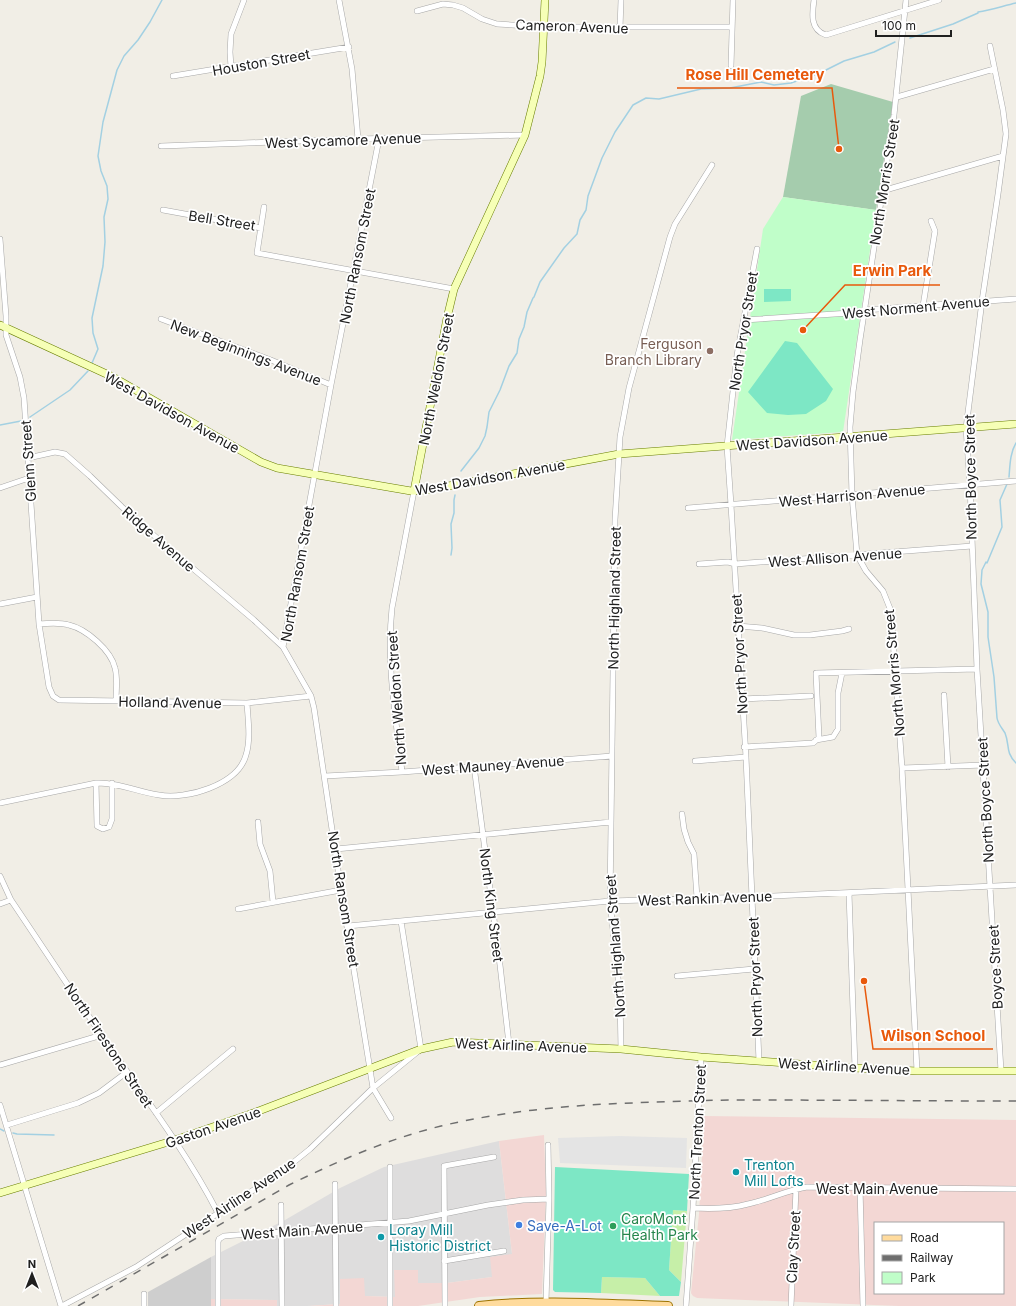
<svg xmlns="http://www.w3.org/2000/svg" width="1016" height="1306" font-family="Inter,sans-serif">
<style>
.residential{fill:#dedddd}
.commercial{fill:#f3d7d4;fill-rule:evenodd}
.religious{fill:#cecece}
.grass{fill:#c6efa8}
.cemetery{fill:#a5ccad}
.park{fill:#c0fec9}
.pitch{fill:#7de7c5}
.parking{fill:#e4e4e4}
.lines{fill:none;stroke-linecap:round;stroke-linejoin:round}
.stream{stroke:#a3d0e2;stroke-width:1.5}
.street-casing{stroke:#a7a7a7;stroke-width:6}
.secondary-casing{stroke:#687e00;stroke-width:8}
.primary-casing{stroke:#9c7300;stroke-width:10}
.street{stroke:#fff;stroke-width:5}
.secondary{stroke:#f6ffb6;stroke-width:7}
.primary{stroke:#ffdb9d;stroke-width:8}
.rail{stroke:#6e6e6e;stroke-width:1.5;stroke-dasharray:8 8;stroke-linecap:butt}
.education-dot{fill:#8d6e63;stroke:#fff;stroke-width:1.5}
.culture-dot{fill:#0f9aa8;stroke:#fff;stroke-width:1.5}
.shop-dot{fill:#3f7fe0;stroke:#fff;stroke-width:1.5}
.leisure-dot{fill:#2e9e5b;stroke:#fff;stroke-width:1.5}
.labels{text-anchor:middle;dominant-baseline:central;stroke-width:3.5;stroke-linejoin:round;paint-order:stroke}
.street-label{font-size:14px;fill:#202020;stroke:#fff}
.education-label{font-size:14px;fill:#785e54;stroke:#fff;text-anchor:end}
.culture-label{font-size:14px;fill:#0d838f;stroke:#fff;text-anchor:start}
.leisure-label{font-size:14px;fill:#27864d;stroke:#fff;text-anchor:start}
.shop-label{font-size:14px;fill:#366cbe;stroke:#fff;text-anchor:start}
.leader{fill:none;stroke:#e8590c;stroke-width:1.5}
.callout-dot{fill:#e8590c;stroke:#fff;stroke-width:1.5}
.callout-label{font-size:15px;text-anchor:middle;font-weight:bold;fill:#e8590c;stroke:#fff;stroke-width:3.5;stroke-linejoin:round;paint-order:stroke}
</style>
<rect width="100%" height="100%" fill="#f1eee6"/>
<!-- residential -->
<path class="residential" d="M 499,1141 L 512,1254 L 492,1277 L 447,1283 L 418,1283 L 395,1270 L 395,1297 L 364,1296 L 340,1279 L 340,1304 L 308,1306 L 277,1306 L 276,1300 L 211,1299 L 211,1257 L 285,1220 L 340,1188 L 384,1167 Z"/>
<!-- commercial -->
<path class="commercial" d="M 704,1116 L 1016,1120 L 1016,1306 L 899,1306 L 697,1298 L 693,1296 L 691,1293 L 699,1214 ZM 875,1223 L 1003,1223 L 1003,1293 L 875,1293 Z
M 544,1135 L 546,1193 L 542,1294 L 480,1297 L 418,1306 L 308,1306 L 340,1304 L 340,1279 L 364,1278 L 365,1296 L 395,1297 L 394,1270 L 418,1270 L 418,1283 L 447,1283 L 492,1277 L 490,1257 L 512,1254 L 499,1141 Z
M 211,1299 L 277,1300 L 277,1306 L 211,1306 Z"/>
<!-- religious -->
<path class="religious" d="M 211,1257 L 211,1306 L 148,1306 L 148,1292 Z"/>
<!-- grass -->
<path class="grass" d="M 673,1210 L 687,1211 L 681,1282 L 669,1270 Z
M 602,1277 L 645,1278 L 660,1296 L 601,1293 Z"/>
<!-- cemetery -->
<path class="cemetery" d="M 831,84 L 893,102 L 876,210 L 783,197 L 801,96 Z"/>
<!-- park -->
<path class="park" d="M 783,197 L 876,210 L 843,432 L 732,440 L 763,229 Z"/>
<!-- pitch -->
<path class="pitch" d="M 764,289 L 791,289 L 791,301 L 764,302 Z
M 785,341 L 797,343 L 833,389 L 826,401 L 806,414 L 788,415 L 767,413 L 748,392 Z
M 555,1167 L 689,1174 L 687,1211 L 673,1210 L 669,1270 L 681,1282 L 679,1296 L 660,1296 L 645,1278 L 602,1277 L 601,1293 L 555,1292 L 553,1290 Z"/>
<!-- parking -->
<path class="parking" d="M 619,1136 L 687,1138 L 686,1168 L 560,1163 L 558,1138 Z"/>
<g class="lines">
<!-- stream -->
<path class="stream" d="M 910,38 L 953,24 L 978,13 L 978,12 C 991,10 1003,6 1016,3
M 92,363 L 98,349 L 93,333 L 92,318 L 103,266 L 105,242 L 104,217 L 108,199 L 107,186 L 101,171 L 98,156 L 103,122 L 117,70 L 124,56 L 138,40 L 150,22 L 162,0
M 30,417 L 70,390 L 88,371
M 0,425 L 21,421
M 461,471 L 479,448 L 485,436 L 487,427 L 489,412 L 500,390 L 509,366 L 517,353 L 519,339 L 524,327 L 527,312 L 533,298 L 534,297 L 540,282 L 564,248 L 577,234 L 580,220 L 586,210 L 588,196 L 602,158 L 615,132 L 633,105 L 646,98 L 659,99 L 701,89 L 730,88 L 761,82 L 774,85 L 791,83 L 820,73 L 844,61 L 874,52 L 895,42
M 1009,477 C 1010,465 1010,453 1016,443
M 1007,484 L 1000,500 L 1002,527 L 987,563 L 986,562 L 982,570 L 981,584 L 988,612 L 988,637 L 994,677 L 997,718 C 998,724 1002,728 1005,733 C 1010,745 1005,752 1016,763
M 451,555 L 452,548 L 451,524 L 454,513 L 454,500 L 455,495
M 0,1129 L 4,1131
M 13,1133 L 17,1134 L 54,1135"/>
<!-- street casing -->
<g class="street-casing">
<path id="street" d="M 339,0 L 352,69 L 358,139
M 814,0 C 812,14 810,30 826,35 L 939,0
M 906,0 L 894,115 L 860,340 L 853,392 L 850,427 L 852,495 L 857,555 L 866,571 L 883,591 L 891,611 L 902,768 L 917,1071
M 417,11 L 443,4 L 453,5 L 463,8 L 482,19 L 497,24 L 543,27 L 732,27
M 620,28 L 621,0
M 990,46 L 1003,110 L 1006,134 L 998,194 L 982,301 L 966,428 L 970,485 L 977,669 L 1001,1071
M 731,66 L 733,0
M 231,67 L 230,52 L 231,34 L 244,0
M 173,76 L 349,47
M 897,97 L 994,69
M 379,139 L 331,385 L 283,647 L 311,696 L 314,708 L 341,890 L 373,1088 L 391,1118
M 161,146 L 358,139 L 525,135
M 882,191 L 1003,156
M 264,207 L 257,253 L 454,289
M 163,210 L 261,228
M 0,239 L 6,316 L 6,335 L 20,377 L 24,398 L 39,624 L 49,687 L 53,696 L 59,700 L 247,703 L 311,696
M 757,249 L 737,355 L 727,446 L 731,505 L 746,757 L 759,1061
M 923,306 L 935,231 L 931,221
M 161,319 L 271,360 L 331,385
M 744,320 L 850,313 L 865,310 L 1016,299
M 28,458 L 55,452 L 65,454 L 90,476 L 122,507 L 151,533 L 254,620 L 283,647
M 0,488 L 29,478
M 688,508 L 1016,481
M 699,564 L 728,562 L 735,564 L 972,546
M 0,604 L 37,597
M 39,624 C 49,623 59,622 69,625 C 86,629 111,650 115,668 C 118,679 116,690 116,701
M 738,626 L 762,628 L 794,635 L 810,635 L 842,631 L 849,629
M 944,695 L 948,767
M 742,699 L 811,696
M 816,740 L 833,737 L 838,729 L 838,693 L 842,673
M 744,747 L 813,743 L 819,738 L 816,673 L 977,669
M 695,761 L 746,757
M 474,766 L 500,965 L 509,1044
M 902,768 L 984,765
M 402,772 C 396,718 386,663 392,608 L 414,491
M 325,776 L 402,772 L 612,756
M 96,783 L 97,826 L 103,829 L 109,827 L 112,819 L 112,783
M 0,803 L 96,783 C 118,782 137,792 159,795 C 186,800 238,785 246,755 C 251,739 248,720 247,703
M 682,814 L 684,829 L 688,842 L 694,854 L 697,898
M 258,822 L 260,844 L 270,871 L 273,902
M 336,849 L 611,822
M 0,876 L 11,900 C 46,952 80,1004 116,1056 C 152,1107 189,1157 218,1213
M 849,893 L 855,1068
M 0,904 L 11,900
M 238,909 L 341,890
M 348,926 L 610,901 L 752,897 L 1016,885
M 677,976 L 754,969
M 621,1049 L 620,997 L 610,901 L 615,520 L 619,454 L 620,437 L 629,388 L 670,237 L 675,224 L 712,165
M 0,1065 L 102,1035
M 0,1105 L 61,1306
M 156,1113 L 233,1049
M 7,1125 L 78,1103 L 99,1093 L 127,1072
M 390,1167 L 390,1306
M 335,1184 L 336,1306
M 860,1187 L 863,1306
M 281,1205 L 282,1306
M 693,1208 C 712,1209 730,1209 748,1204 C 768,1200 787,1190 807,1187 L 1016,1189
M 444,1261 L 504,1251
M 144,1294 L 144,1306
M 546,1302 L 549,1199 L 548,1145
M 62,1306 L 136,1267 L 284,1170 L 310,1149 L 373,1088 L 421,1049 L 401,921
M 218,1306 L 218,1242 L 219,1239 L 224,1236 L 409,1221 L 488,1205 L 523,1200 L 549,1199
M 445,1306 L 444,1166 L 494,1157
M 686,1306 L 693,1208 L 701,1057
M 791,1306 L 796,1189"/>
</g>
<!-- secondary casing -->
<g class="secondary-casing">
<path id="secondary" d="M 0,325 L 113,377 L 261,462 L 277,468 L 411,491 L 427,490 L 619,454 L 1016,424
M 414,491 L 447,318 L 454,289 L 525,135 L 540,76 L 542,62 L 545,0
M 0,1193 L 175,1140 L 256,1112 L 421,1049 L 453,1042 L 621,1049 L 701,1057 L 855,1068 L 917,1071 L 1016,1071"/>
</g>
<!-- primary casing -->
<g class="primary-casing">
<path id="primary" d="M 479,1306 C 542,1299 605,1304 668,1306"/>
</g>
<!-- street -->
<use href="#street" class="street"/>
<!-- secondary -->
<use href="#secondary" class="secondary"/>
<!-- primary -->
<use href="#primary" class="primary"/>
<!-- rail -->
<path class="rail" d="M 78,1306 L 289,1185 C 338,1161 388,1139 441,1126 C 496,1113 551,1107 607,1104 C 654,1102 701,1100 748,1100 C 837,1100 927,1101 1016,1101"/>
</g>
<!-- markers -->
<circle class="education-dot" cx="710" cy="351" r="4"/>
<g class="culture-dot">
<circle cx="736" cy="1172" r="4"/>
<circle cx="381" cy="1237" r="4"/>
</g>
<circle class="shop-dot" cx="519" cy="1225" r="4"/>
<circle class="leisure-dot" cx="613" cy="1226" r="4"/>
<g class="labels">
<!-- street labels -->
<g class="street-label">
<text transform="translate(572 26) rotate(2)">Cameron Avenue</text>
<text transform="translate(261 62) rotate(-10)">Houston Street</text>
<text transform="translate(343 140) rotate(-2)">West Sycamore Avenue</text>
<text transform="translate(884 182) rotate(-81)">North Morris Street</text>
<text transform="translate(222 220) rotate(9)">Bell Street</text>
<text transform="translate(357 256) rotate(-79)">North Ransom Street</text>
<text transform="translate(916 307) rotate(-5)">West Norment Avenue</text>
<text transform="translate(743 331) rotate(-81)">North Pryor Street</text>
<text transform="translate(246 352) rotate(21)">New Beginnings Avenue</text>
<text transform="translate(436 379) rotate(-79)">North Weldon Street</text>
<text transform="translate(172 412) rotate(29)">West Davidson Avenue</text>
<text transform="translate(812 440) rotate(-4)">West Davidson Avenue</text>
<text transform="translate(28 461) rotate(-94)">Glenn Street</text>
<text transform="translate(490 477) rotate(-10)">West Davidson Avenue</text>
<text transform="translate(970 477) rotate(-91)">North Boyce Street</text>
<text transform="translate(852 495) rotate(-5)">West Harrison Avenue</text>
<text transform="translate(159 539) rotate(41)">Ridge Avenue</text>
<text transform="translate(835 557) rotate(-4)">West Allison Avenue</text>
<text transform="translate(297 574) rotate(-80)">North Ransom Street</text>
<text transform="translate(614 598) rotate(-89)">North Highland Street</text>
<text transform="translate(739 654) rotate(-93)">North Pryor Street</text>
<text transform="translate(894 673) rotate(-95)">North Morris Street</text>
<text transform="translate(396 698) rotate(-94)">North Weldon Street</text>
<text transform="translate(170 702) rotate(1)">Holland Avenue</text>
<text transform="translate(493 765) rotate(-4)">West Mauney Avenue</text>
<text transform="translate(985 800) rotate(-93)">North Boyce Street</text>
<text transform="translate(705 898) rotate(-2)">West Rankin Avenue</text>
<text transform="translate(344 899) rotate(81)">North Ransom Street</text>
<text transform="translate(492 905) rotate(83)">North King Street</text>
<text transform="translate(615 946) rotate(-94)">North Highland Street</text>
<text transform="translate(995 967) rotate(-93)">Boyce Street</text>
<text transform="translate(755 977) rotate(-92)">North Pryor Street</text>
<text transform="translate(109 1045) rotate(56)">North Firestone Street</text>
<text transform="translate(521 1045) rotate(2)">West Airline Avenue</text>
<text transform="translate(844 1066) rotate(3)">West Airline Avenue</text>
<text transform="translate(213 1127) rotate(-19)">Gaston Avenue</text>
<text transform="translate(697 1132) rotate(-87)">North Trenton Street</text>
<text x="877" y="1188">West Main Avenue</text>
<text transform="translate(239 1198) rotate(-34)">West Airline Avenue</text>
<text transform="translate(302 1230) rotate(-4)">West Main Avenue</text>
<text transform="translate(793 1247) rotate(-87)">Clay Street</text>
</g>
<!-- education labels -->
<g class="education-label">
<text x="702" y="343">Ferguson<tspan x="702" dy="16">Branch Library</tspan></text>
</g>
<!-- culture labels -->
<g class="culture-label">
<text x="744" y="1164">Trenton<tspan x="744" dy="16">Mill Lofts</tspan></text>
<text x="389" y="1229">Loray Mill<tspan x="389" dy="16">Historic District</tspan></text>
</g>
<!-- leisure labels -->
<g class="leisure-label">
<text x="621" y="1218">CaroMont<tspan x="621" dy="16">Health Park</tspan></text>
</g>
<!-- shop labels -->
<g class="shop-label">
<text x="527" y="1225">Save-A-Lot</text>
</g>
</g>
<!-- callouts -->
<path class="leader" d="M839 149L832 88H677M803 330L845 285H940M864 981L873 1049H993"/>
<g class="callout-dot">
<circle cx="839" cy="149" r="4"/>
<circle cx="803" cy="330" r="4"/>
<circle cx="864" cy="981" r="4"/>
</g>
<g class="callout-label">
<text x="755" y="80">Rose Hill Cemetery</text>
<text x="892" y="276">Erwin Park</text>
<text x="933" y="1041">Wilson School</text>
</g>
<!-- legend -->
<rect x="874" y="1222" width="130" height="72" fill="#ffffff" stroke="#a6a6a6"/>
<rect x="882" y="1235" width="20" height="6" fill="#ffdb9d" stroke="#a6a6a6"/>
<text x="910" y="1242" font-size="12" fill="#202020">Road</text>
<rect x="882" y="1255" width="20" height="6" fill="#6e6e6e" stroke="#a6a6a6"/>
<text x="910" y="1262" font-size="12" fill="#202020">Railway</text>
<rect x="882" y="1272" width="20" height="12" fill="#c0fec9" stroke="#a6a6a6"/>
<text x="910" y="1282" font-size="12" fill="#202020">Park</text>
<!-- north arrow -->
<g transform="translate(32 1274)" stroke="#ffffff" stroke-width="3" paint-order="stroke">
<path d="M0-3L7 15L0 10L-7 15Z" fill="#202020"/>
<text y="-6" font-size="11" font-weight="bold" text-anchor="middle" fill="#202020">N</text>
</g>
<!-- scale -->
<path d="M876 30v6h75v-6" fill="none" stroke="#202020" stroke-width="2"/>
<text x="882" y="30" font-size="12" fill="#202020" stroke="#ffffff" stroke-width="3" paint-order="stroke">100 m</text>
</svg>
